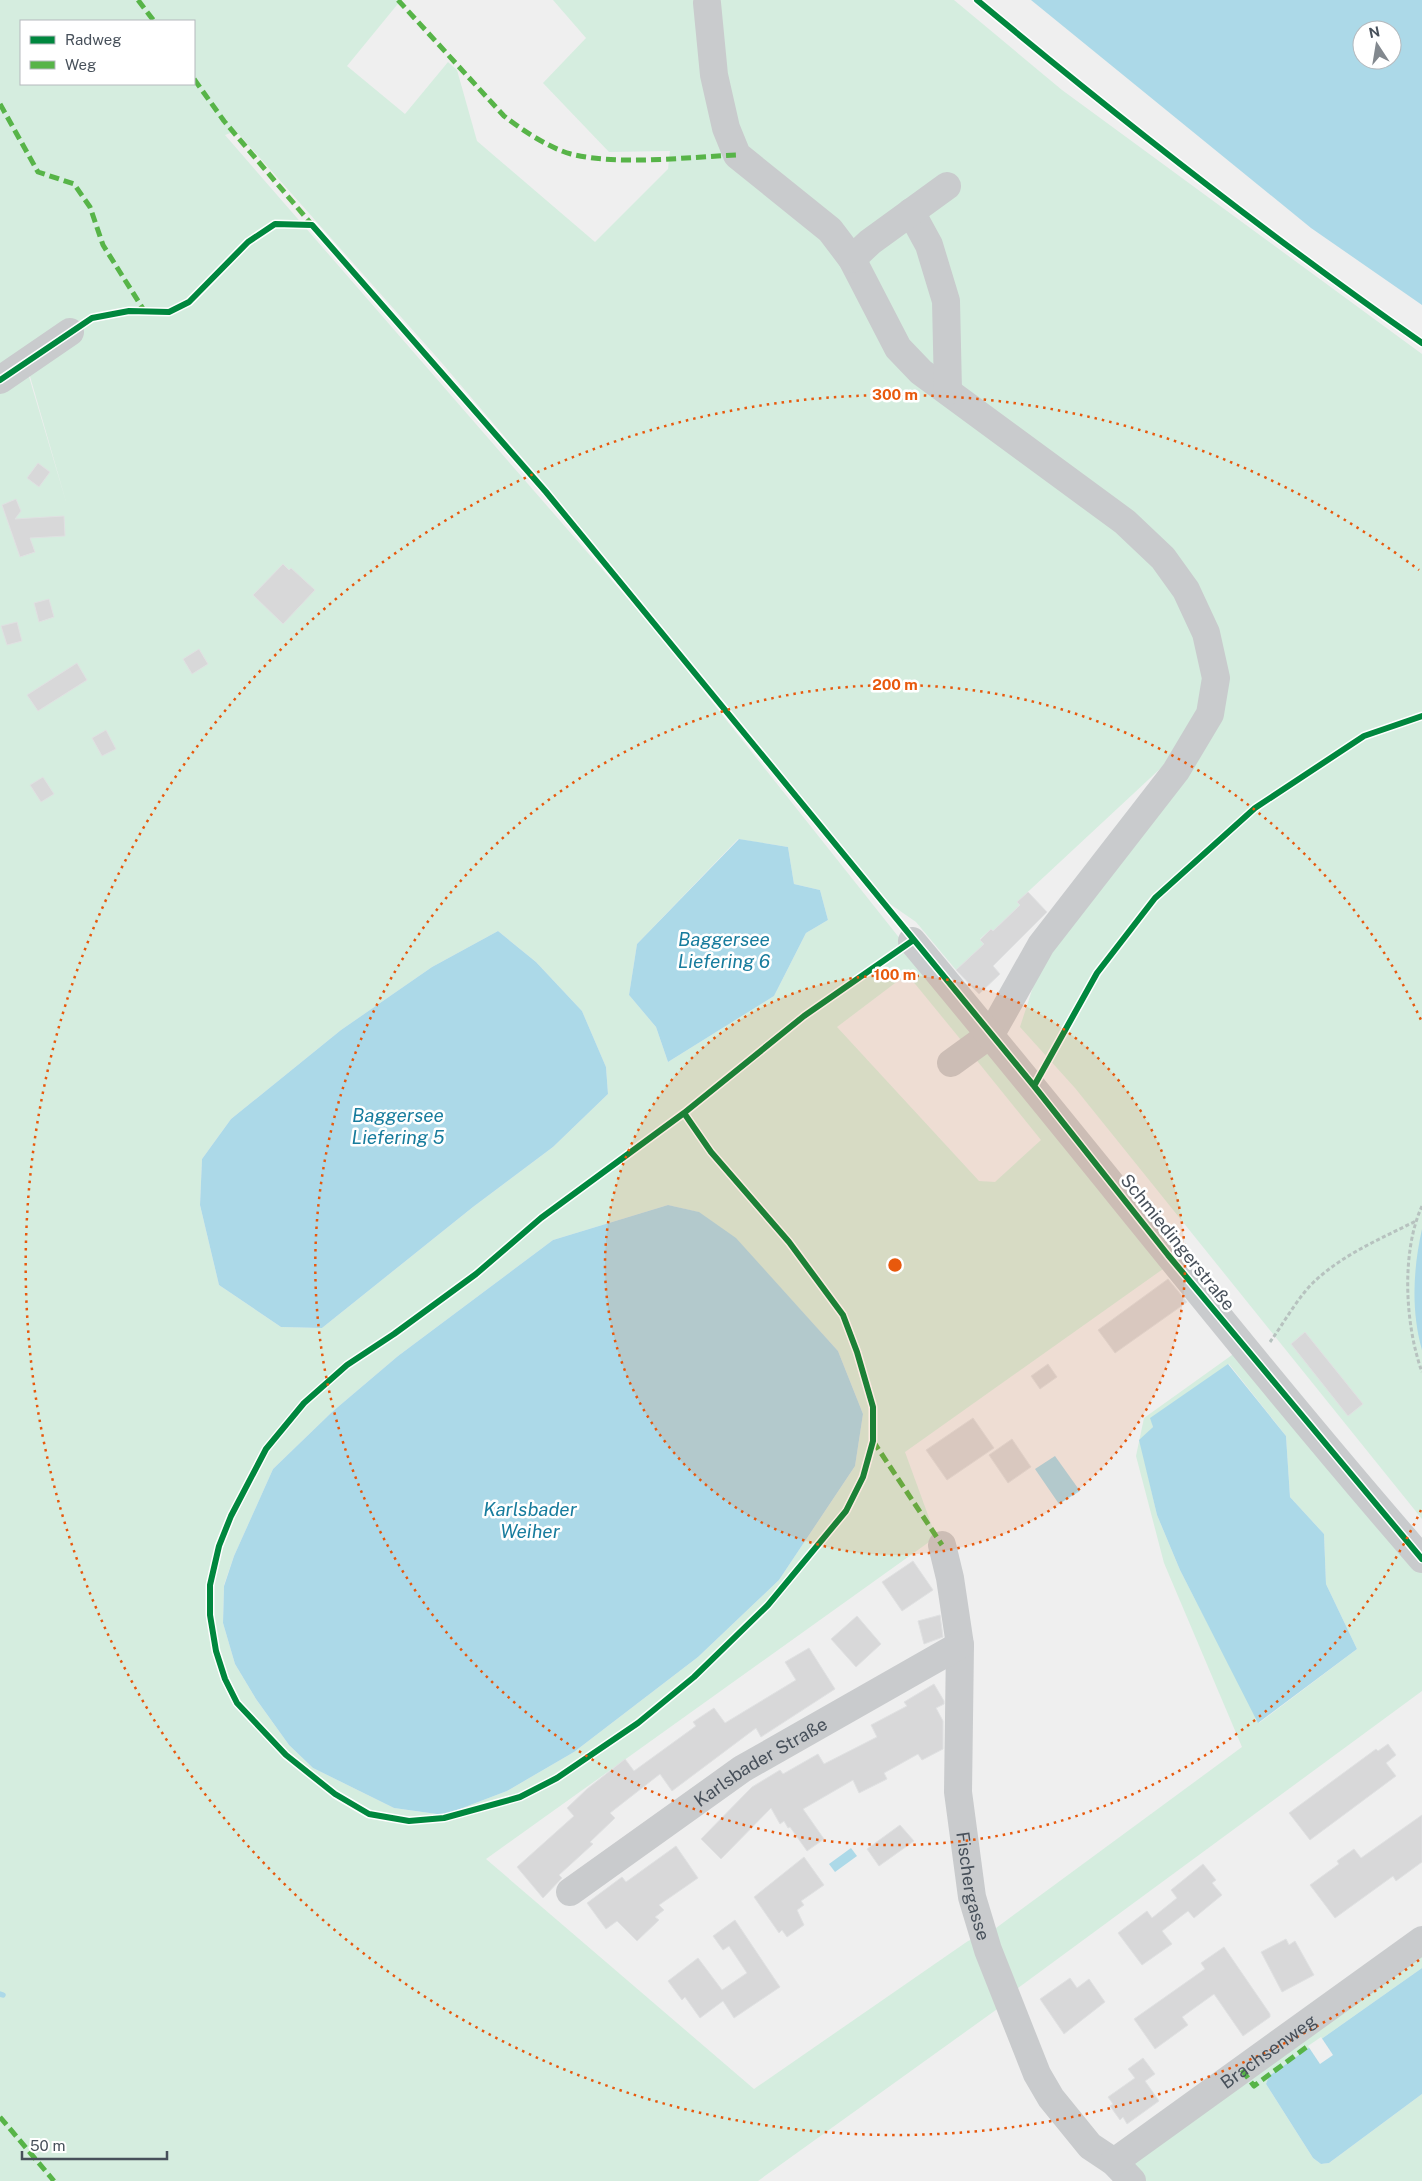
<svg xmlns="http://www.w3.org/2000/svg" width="1422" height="2181" font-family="'Public Sans',sans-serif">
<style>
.green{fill:#d5eddf;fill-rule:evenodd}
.water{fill:#acd9e8;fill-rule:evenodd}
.pier{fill:#efefef}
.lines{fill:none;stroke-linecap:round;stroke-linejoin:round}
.stream{stroke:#acd9e8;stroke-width:5.5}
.building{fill:#d8d8d9;stroke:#e0e1e2}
.path{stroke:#b7c2bf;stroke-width:3;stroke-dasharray:4 2.5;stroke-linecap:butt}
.minor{stroke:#c9cbcd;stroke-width:28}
.quiet{stroke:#57b448;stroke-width:5;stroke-dasharray:10 5;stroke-linecap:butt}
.cycleway-casing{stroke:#fff;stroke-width:9}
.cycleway{stroke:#00873e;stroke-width:6}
.ring{fill:none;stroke:#e8590c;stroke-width:2.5;stroke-dasharray:2.5 5}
.labels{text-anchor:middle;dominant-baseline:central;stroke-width:5;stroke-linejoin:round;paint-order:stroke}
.street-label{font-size:18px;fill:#47505a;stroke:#fff}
.water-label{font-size:19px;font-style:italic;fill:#177c9d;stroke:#fff}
.centre{fill:#e8590c;stroke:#fff;stroke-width:2.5}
.ring-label{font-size:15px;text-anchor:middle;font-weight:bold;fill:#e8590c;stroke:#fff;stroke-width:5;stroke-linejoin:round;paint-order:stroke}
</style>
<rect width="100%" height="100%" fill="#efefef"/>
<!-- green -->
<path class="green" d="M 0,0 L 401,0 L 347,66 L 405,114 L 448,62 L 457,70 L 477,141 L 595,242 L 668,169 L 670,151 L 609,152 L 543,83 L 586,38 L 553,0 L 954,0 L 1062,90 L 1422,354 L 1422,1519 L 1075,1088 L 1020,1027 L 1044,953 L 1186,775 L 1216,717 L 1227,676 L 1216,629 L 1195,584 L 1176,557 L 1160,567 L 1180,593 L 1201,635 L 1209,679 L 1202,714 L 1162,767 L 1017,902 L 1020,905 L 993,931 L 991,929 L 980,939 L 984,944 L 956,970 L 916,922 L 890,904 L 550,490 L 441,362 L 236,131 L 225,135 L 654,629 L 897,935 L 976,1029 L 961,1040 L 907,974 L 837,1027 L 979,1181 L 995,1182 L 1041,1140 L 974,1057 L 989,1044 L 1170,1264 L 905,1452 L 936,1537 L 486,1859 L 754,2089 L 968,1941 L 992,1931 L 1242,1747 L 1164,1563 L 1136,1456 L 1144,1418 L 1239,1350 L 1422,1572 L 1422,1691 L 1014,1991 L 1000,2007 L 758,2181 L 0,2181 L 0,389 L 27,370 L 67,505 L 25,359 L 0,373 ZM 21,21 L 194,21 L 194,84 L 21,84 ZM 738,839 L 788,847 L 794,884 L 820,890 L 828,920 L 806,933 L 774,996 L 668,1062 L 656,1027 L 629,995 L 637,944 ZM 498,931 L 536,962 L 582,1011 L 606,1067 L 608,1094 L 553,1147 L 473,1207 L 322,1328 L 281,1327 L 219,1285 L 200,1205 L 202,1159 L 231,1119 L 341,1030 L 432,967 ZM 668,1205 L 698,1212 L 736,1239 L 838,1351 L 863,1414 L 855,1466 L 779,1580 L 698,1657 L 574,1752 L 507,1791 L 444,1815 L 394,1808 L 313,1768 L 289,1745 L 256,1699 L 235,1664 L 223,1623 L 224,1585 L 234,1556 L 273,1469 L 332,1412 L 398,1356 L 553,1240 ZM 1229,1364 L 1286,1436 L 1290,1497 L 1324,1534 L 1326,1584 L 1357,1649 L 1259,1723 L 1180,1570 L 1157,1515 L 1140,1441 L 1153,1427 L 1151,1418 Z
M 1422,1949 L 1422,1968 L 1269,2076 L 1266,2084 L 1313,2158 L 1321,2164 L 1329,2163 L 1422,2094 L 1422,2181 L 1139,2181 L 1131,2157 Z"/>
<!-- water -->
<path class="water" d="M 1031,0 L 1422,0 L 1422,305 L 1311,228 ZM 1362,30 L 1392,30 L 1392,60 L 1362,60 Z
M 739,839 L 788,847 L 794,884 L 820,890 L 828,920 L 806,933 L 774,996 L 668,1062 L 656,1027 L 629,995 L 637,944 Z
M 498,931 L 536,962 L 582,1011 L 606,1067 L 608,1094 L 553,1147 L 473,1207 L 322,1328 L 281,1327 L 219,1285 L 200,1205 L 202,1159 L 231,1119 L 341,1030 L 432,967 Z
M 668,1205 L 699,1212 L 736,1238 L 838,1351 L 863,1414 L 855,1466 L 779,1580 L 698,1657 L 574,1752 L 507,1791 L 444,1815 L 394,1808 L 313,1768 L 289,1745 L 256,1699 L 235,1664 L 223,1623 L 224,1586 L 234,1556 L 273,1469 L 332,1412 L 398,1356 L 553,1240 Z
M 1422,1229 L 1422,1350 C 1411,1311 1413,1269 1422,1229 Z
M 1228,1364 L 1286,1436 L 1290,1497 L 1324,1534 L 1326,1584 L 1357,1649 L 1258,1723 L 1180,1570 L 1157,1515 L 1139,1440 L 1153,1427 L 1150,1418 Z
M 1055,1456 L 1080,1491 L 1059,1504 L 1035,1469 Z
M 851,1848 L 857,1856 L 835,1872 L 829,1864 Z
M 1422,1968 L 1422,2094 L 1329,2163 L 1321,2164 L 1313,2158 L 1266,2084 L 1269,2076 Z"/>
<!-- pier -->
<path class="pier" d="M 1321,2037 L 1333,2055 L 1320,2064 L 1308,2046 Z"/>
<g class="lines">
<!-- stream -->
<path class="stream" d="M 0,1994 L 3,1995"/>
</g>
<!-- building -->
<path class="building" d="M 38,463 L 50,472 L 39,487 L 27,478 Z
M 16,499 L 21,511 L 15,519 L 64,516 L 65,536 L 30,538 L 35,552 L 20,557 L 2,505 Z
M 283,564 L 289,570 L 291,568 L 315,590 L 283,624 L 253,595 Z
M 49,599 L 54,617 L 39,622 L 34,603 Z
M 17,622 L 22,641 L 7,645 L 1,626 Z
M 199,649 L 208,664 L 192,674 L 183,659 Z
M 77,663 L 87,680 L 38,711 L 27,695 Z
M 106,730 L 116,749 L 102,756 L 92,738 Z
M 43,777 L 54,794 L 41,802 L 30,785 Z
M 1028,892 L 1047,912 L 993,966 L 1000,974 L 979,994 L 956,970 L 984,944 L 980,940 L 991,929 L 993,931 L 1020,905 L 1017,902 Z
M 1168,1279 L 1187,1302 L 1115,1353 L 1098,1330 Z
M 1305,1332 L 1363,1404 L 1348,1416 L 1291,1344 Z
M 1048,1364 L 1057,1377 L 1040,1389 L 1031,1376 Z
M 973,1418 L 994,1448 L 947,1480 L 926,1450 Z
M 1012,1439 L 1031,1467 L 1008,1483 L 989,1455 Z
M 913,1561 L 933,1590 L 902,1611 L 882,1582 Z
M 940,1615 L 943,1637 L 924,1644 L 918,1621 Z
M 857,1616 L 881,1644 L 856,1667 L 831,1639 Z
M 809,1648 L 835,1689 L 761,1737 L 756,1728 L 672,1791 L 660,1774 L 610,1813 L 615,1818 L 590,1842 L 593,1844 L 559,1875 L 562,1878 L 543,1898 L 517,1867 L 574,1816 L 567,1808 L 587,1789 L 625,1759 L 634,1771 L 696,1726 L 693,1722 L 714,1708 L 725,1723 L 796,1680 L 785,1662 Z
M 934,1684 L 944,1701 L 944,1704 L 936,1708 L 943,1721 L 943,1749 L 922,1760 L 918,1754 L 884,1773 L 887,1779 L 859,1793 L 853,1780 L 803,1809 L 824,1839 L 807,1851 L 790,1827 L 788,1828 L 784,1821 L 780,1824 L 771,1808 L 721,1859 L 701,1839 L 752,1787 L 780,1770 L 783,1774 L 818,1754 L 824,1764 L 877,1737 L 871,1725 L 907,1706 L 904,1702 Z
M 1388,1744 L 1396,1755 L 1386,1763 L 1396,1776 L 1310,1840 L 1289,1813 L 1376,1749 L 1378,1751 Z
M 1422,1815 L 1422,1862 L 1396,1881 L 1393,1876 L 1335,1918 L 1310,1885 L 1339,1864 L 1337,1861 L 1354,1849 L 1361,1858 Z
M 900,1825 L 914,1841 L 879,1866 L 867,1849 Z
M 676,1846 L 698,1878 L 659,1905 L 664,1910 L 655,1917 L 659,1920 L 637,1941 L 617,1921 L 606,1929 L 587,1903 L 622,1877 L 626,1882 Z
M 804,1857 L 824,1885 L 801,1901 L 804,1905 L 797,1910 L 804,1925 L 787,1937 L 782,1930 L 779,1933 L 754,1897 Z
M 1203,1864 L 1216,1880 L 1212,1883 L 1222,1895 L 1194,1918 L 1188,1911 L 1162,1931 L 1172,1944 L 1142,1965 L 1118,1933 L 1147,1911 L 1152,1918 L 1177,1898 L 1171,1890 Z
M 735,1920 L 780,1987 L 734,2018 L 723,2001 L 700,2018 L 685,1997 L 682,2000 L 668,1981 L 698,1958 L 722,1990 L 747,1973 L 729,1946 L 723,1950 L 713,1936 Z
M 1286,1939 L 1289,1945 L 1295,1941 L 1314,1975 L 1282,1992 L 1261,1952 Z
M 1224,1947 L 1270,2014 L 1270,2017 L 1243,2036 L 1214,1994 L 1182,2017 L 1188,2025 L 1155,2049 L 1134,2019 L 1205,1969 L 1201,1963 Z
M 1070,1978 L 1077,1988 L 1089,1979 L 1105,2002 L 1064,2034 L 1040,1999 Z
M 1143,2058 L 1155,2074 L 1145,2081 L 1159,2101 L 1127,2124 L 1123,2117 L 1120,2120 L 1110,2106 L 1113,2104 L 1108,2097 L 1135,2078 L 1128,2069 Z"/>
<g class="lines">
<!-- path -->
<path class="path" d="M 1422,1206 C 1401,1252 1405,1325 1422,1372
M 1270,1342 C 1284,1323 1299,1295 1316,1280 C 1344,1254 1382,1238 1416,1221"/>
<!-- minor -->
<g class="minor">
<path d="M 707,3 L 714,75 L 726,128 L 737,155 L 830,230 L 852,259 L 898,348 L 921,372 L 1125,522 L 1163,558 L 1186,590 L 1206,633 L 1216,678 L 1210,714 L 1176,771 L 1041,945 L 991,1034 L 951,1063"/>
<path d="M 911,212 L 929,245 L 946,301 L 948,391"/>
<path d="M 852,259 L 870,242 L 947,186"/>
<path d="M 0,380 L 70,332"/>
<path d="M 912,941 C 1084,1146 1247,1358 1422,1559"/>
<path id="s1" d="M 942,1545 L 950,1578 L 960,1645 L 958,1792 L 972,1897 L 988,1950 L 1037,2074 L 1051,2098 L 1090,2146 L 1114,2162 L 1132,2181"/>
<path id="s2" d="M 570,1892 L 742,1769 L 960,1645"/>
<path id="s3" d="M 1114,2162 L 1422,1940"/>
</g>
<!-- quiet -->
<path class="quiet" d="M 138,0 L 154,21
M 398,0 L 504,116 C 522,130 549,148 571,154 C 620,166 686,157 737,155
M 194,79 L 224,121 L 313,226
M 0,104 L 38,172 L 74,184 L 90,207 L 103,245 L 145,312
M 873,1441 L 942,1545
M 1242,2070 L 1254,2086 L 1308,2046
M 0,2117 L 54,2181"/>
<!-- cycleway casing -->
<g class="cycleway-casing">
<path id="cycleway" d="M 977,0 C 1121,120 1269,236 1422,343
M 0,380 L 92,318 L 129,311 L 169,312 L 189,302 L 248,242 L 275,224 L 312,225 L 546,492 L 1034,1086 L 1168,1255 L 1422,1559
M 1034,1086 L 1097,973 L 1155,898 L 1255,808 L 1364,736 L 1422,716
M 684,1113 L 711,1152 L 789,1242 L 843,1315 L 857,1352 L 873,1407 L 873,1441 L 863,1477 L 846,1511 L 768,1605 L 694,1677 L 638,1723 L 557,1778 L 520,1797 L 444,1818 L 409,1821 L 369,1814 L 335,1794 L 286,1755 L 237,1703 L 225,1679 L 216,1651 L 210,1615 L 210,1585 L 219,1546 L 231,1516 L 266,1449 L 304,1403 L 347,1365 L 394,1334 L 476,1274 L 541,1218 L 684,1113 L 804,1016 L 912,941"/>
</g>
<!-- cycleway -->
<use href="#cycleway" class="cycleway"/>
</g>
<!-- distance rings -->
<circle cx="895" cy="1265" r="290" fill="#e8590c" fill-opacity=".12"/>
<g class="ring">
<circle cx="895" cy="1265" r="290"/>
<path d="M1421 1510A580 580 0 1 1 1421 1020"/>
<path d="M1419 1960A870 870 0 1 1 1419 570"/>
</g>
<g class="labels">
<!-- street labels -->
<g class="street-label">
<text transform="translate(1178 1242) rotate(51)">Schmiedingerstraße</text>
<text stroke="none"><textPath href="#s2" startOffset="231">Karlsbader Straße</textPath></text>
<text stroke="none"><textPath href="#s1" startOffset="344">Fischergasse</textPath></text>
<text stroke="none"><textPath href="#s3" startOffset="190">Brachsenweg</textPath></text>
</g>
<!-- water labels -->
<g class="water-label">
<text x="724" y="939">Baggersee<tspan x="724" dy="22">Liefering 6</tspan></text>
<text x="398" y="1115">Baggersee<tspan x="398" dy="22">Liefering 5</tspan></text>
<text x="530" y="1509">Karlsbader<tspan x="530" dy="22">Weiher</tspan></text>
</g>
</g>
<circle cx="895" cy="1265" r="8" class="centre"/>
<g class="ring-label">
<text x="895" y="400">300 m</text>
<text x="895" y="690">200 m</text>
<text x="895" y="980">100 m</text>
</g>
<!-- legend -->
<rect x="20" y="20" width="175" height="65" fill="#ffffff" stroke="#b5b9bd"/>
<rect x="30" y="36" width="25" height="8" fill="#00873e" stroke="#b5b9bd"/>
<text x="65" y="45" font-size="15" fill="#47505a">Radweg</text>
<rect x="30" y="61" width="25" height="8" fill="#57b448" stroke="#b5b9bd"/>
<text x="65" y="70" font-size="15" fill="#47505a">Weg</text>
<!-- north arrow -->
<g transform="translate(1377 45) rotate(348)"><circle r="24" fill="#ffffff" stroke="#b5b9bd"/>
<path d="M0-4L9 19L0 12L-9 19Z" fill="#82888e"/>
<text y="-8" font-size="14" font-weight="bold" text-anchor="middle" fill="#47505a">N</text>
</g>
<!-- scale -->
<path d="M22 2151v8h145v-8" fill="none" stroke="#47505a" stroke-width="2.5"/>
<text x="30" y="2151" font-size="15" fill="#47505a" stroke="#ffffff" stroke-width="4" paint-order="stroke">50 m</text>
</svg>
